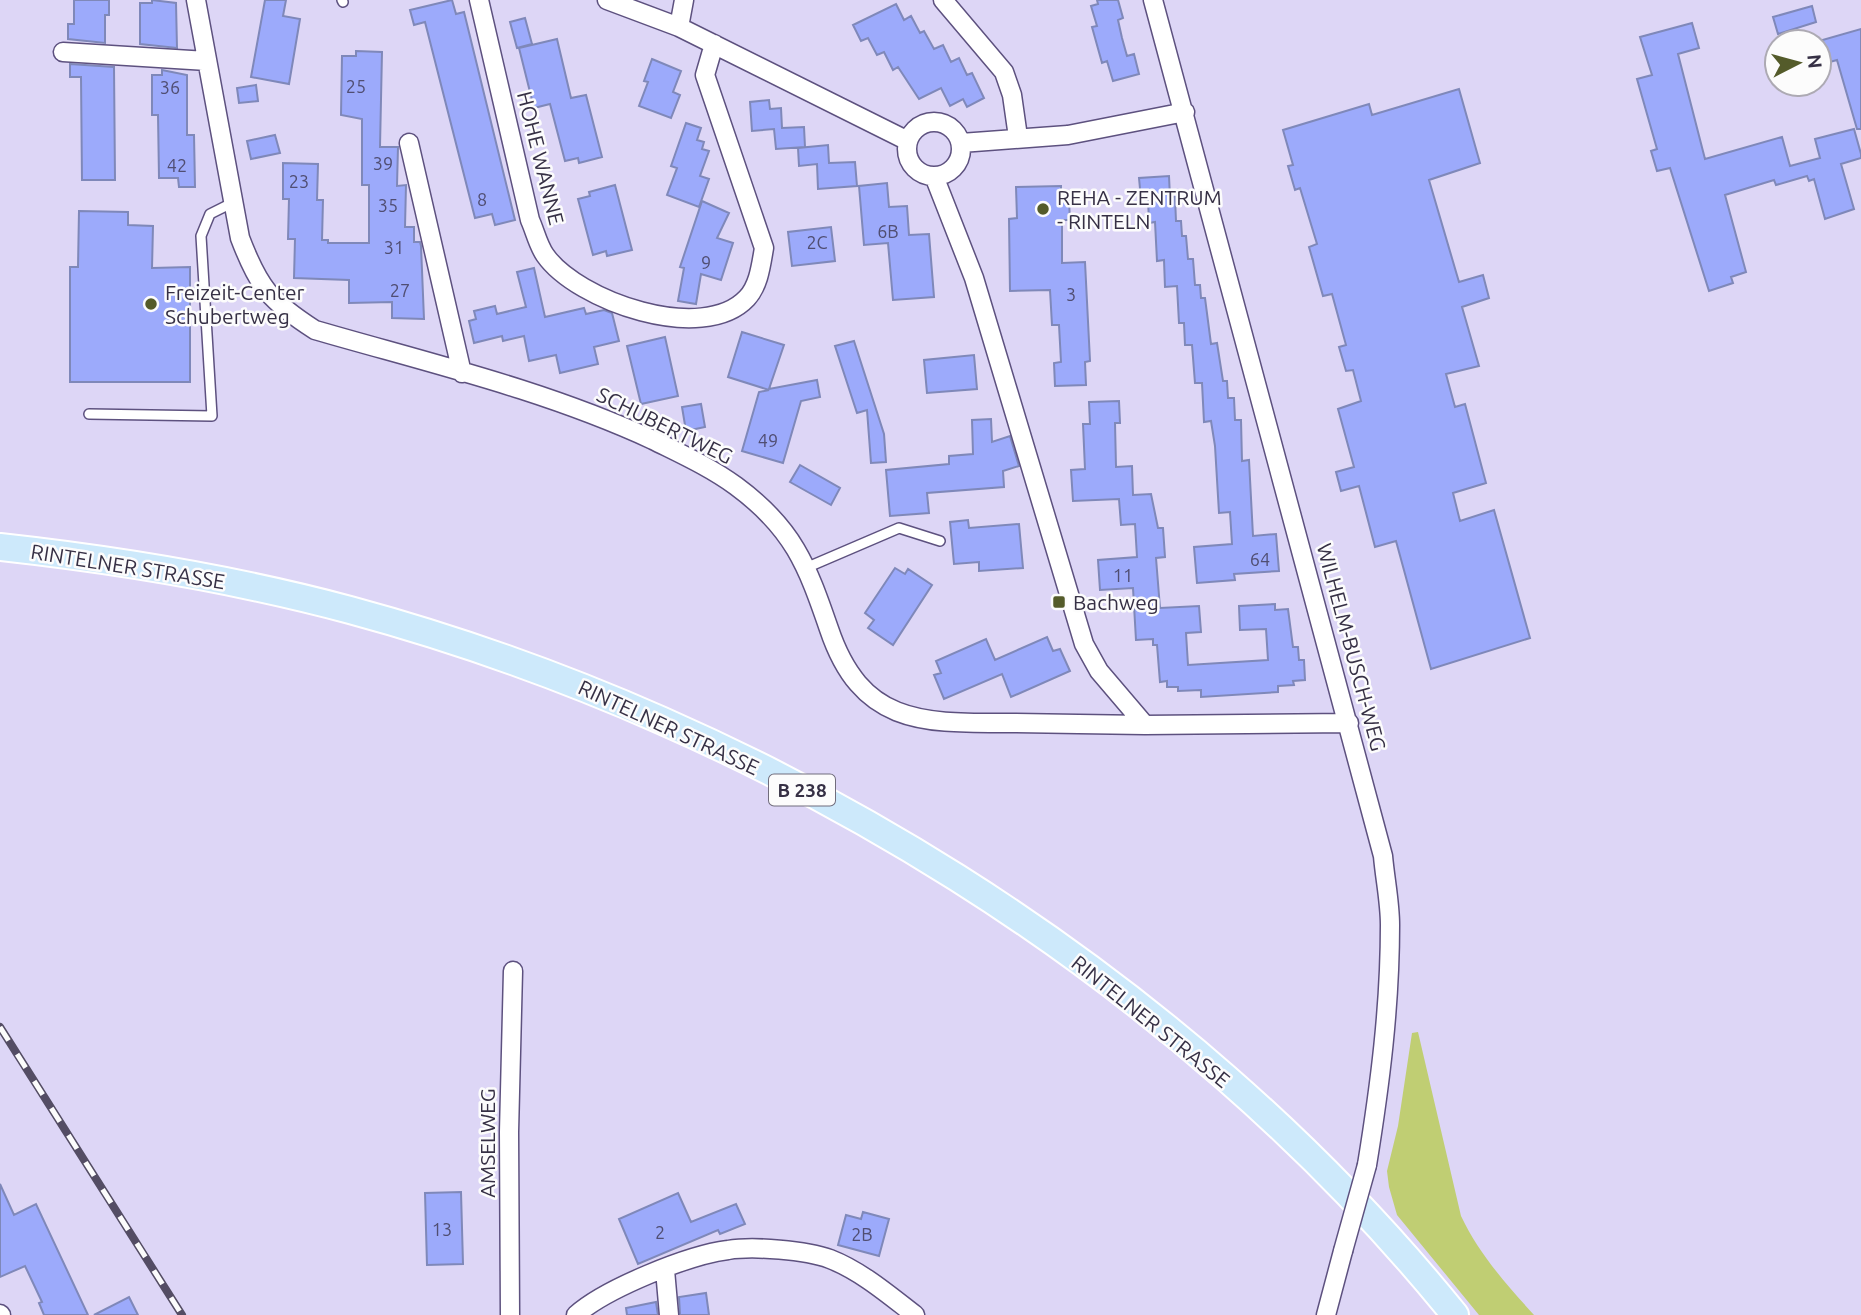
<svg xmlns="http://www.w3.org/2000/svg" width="1861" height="1315" font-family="Ubuntu,sans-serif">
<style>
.green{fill:#c0ce73}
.building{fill:#9caafb;stroke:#7f88b9;stroke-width:2}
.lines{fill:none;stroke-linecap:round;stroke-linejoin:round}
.lane-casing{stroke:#5d517f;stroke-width:12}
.street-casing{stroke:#5d517f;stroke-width:21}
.primary-casing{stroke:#fff;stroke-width:30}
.lane{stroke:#fff;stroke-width:9}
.street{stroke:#fff;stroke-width:18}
.primary{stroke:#cde9fb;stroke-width:26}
.rail-casing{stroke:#544d64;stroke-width:8}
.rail{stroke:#fcfcfc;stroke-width:5;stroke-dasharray:16;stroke-linecap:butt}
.street-bridge-casing{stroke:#5d517f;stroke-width:21;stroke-linecap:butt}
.street-bridge{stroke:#fff;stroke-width:18}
.poi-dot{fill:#545b2a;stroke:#fcfcfc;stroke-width:2.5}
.labels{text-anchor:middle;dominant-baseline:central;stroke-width:5;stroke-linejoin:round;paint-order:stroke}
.number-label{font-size:18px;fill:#504e72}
.shield{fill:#fcfcfc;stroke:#716d7c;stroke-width:2}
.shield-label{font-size:19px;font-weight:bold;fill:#363045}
.street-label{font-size:21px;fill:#363045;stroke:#fcfcfc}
.poi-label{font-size:21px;fill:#363045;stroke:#fcfcfc;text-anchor:start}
</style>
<rect width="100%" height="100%" fill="#ddd6f6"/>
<!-- green -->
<path class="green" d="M 1418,1032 L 1461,1216 C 1479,1254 1506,1284 1534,1315 L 1479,1315 L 1397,1215 L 1389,1187 L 1387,1171 L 1398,1126 L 1412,1033 Z"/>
<!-- building -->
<path class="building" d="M 74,0 L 109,0 L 109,15 L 105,15 L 105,43 L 68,39 L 68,24 L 74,24 Z
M 152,0 L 176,3 L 177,48 L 140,44 L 140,3 L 152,3 Z
M 265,0 L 286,0 L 283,16 L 300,19 L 289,84 L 251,77 Z
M 452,0 L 456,14 L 464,12 L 515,220 L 495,225 L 492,214 L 475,218 L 425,22 L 414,25 L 410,10 Z
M 1097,0 L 1118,0 L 1123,18 L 1118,20 L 1122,38 L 1127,56 L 1134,54 L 1139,74 L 1113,81 L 1107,61 L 1102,63 L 1092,27 L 1097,26 L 1091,6 L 1098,4 Z
M 896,4 L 904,20 L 911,16 L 920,33 L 924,31 L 934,49 L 943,45 L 951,62 L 959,58 L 967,75 L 972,73 L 984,98 L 967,107 L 963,99 L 950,106 L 941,88 L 919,99 L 898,67 L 893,70 L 884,52 L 877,55 L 868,38 L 861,41 L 853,25 Z
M 1812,6 L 1816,22 L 1778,34 L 1773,17 Z
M 525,18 L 532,44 L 517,48 L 510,22 Z
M 1692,23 L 1699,48 L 1678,54 L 1705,159 L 1782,137 L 1790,166 L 1820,158 L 1815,139 L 1854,129 L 1861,154 L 1861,158 L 1841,164 L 1854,209 L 1825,219 L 1814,179 L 1809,181 L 1807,176 L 1776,185 L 1774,180 L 1725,195 L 1746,272 L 1731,277 L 1733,283 L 1709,291 L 1670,168 L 1657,171 L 1651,151 L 1657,149 L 1637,79 L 1652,75 L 1640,37 Z
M 1861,29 L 1861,129 L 1857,129 L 1837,60 L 1819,65 L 1819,41 Z
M 557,39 L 571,98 L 586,95 L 602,157 L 579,163 L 578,158 L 565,161 L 550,104 L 534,108 L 519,48 Z
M 356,51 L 382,52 L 380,147 L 398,147 L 397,186 L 406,185 L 405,227 L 414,227 L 414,242 L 420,242 L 421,246 L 424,319 L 392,318 L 392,302 L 349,303 L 349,280 L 294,278 L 295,239 L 288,239 L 289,199 L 283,199 L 283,163 L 318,164 L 317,200 L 323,200 L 322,240 L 328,240 L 328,243 L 369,243 L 369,185 L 362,185 L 362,119 L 341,115 L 342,56 L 356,56 Z
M 652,59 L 681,71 L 673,92 L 680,95 L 671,118 L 639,106 L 648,82 L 644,81 Z
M 70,64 L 114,67 L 115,180 L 82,180 L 81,77 L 70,77 Z
M 162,70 L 187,75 L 187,135 L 194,135 L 195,187 L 179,187 L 178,178 L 159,178 L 158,115 L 152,115 L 152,75 L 162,75 Z
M 256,85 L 258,101 L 239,103 L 237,88 Z
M 1459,89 L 1480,163 L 1429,180 L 1459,282 L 1483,275 L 1489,298 L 1462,307 L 1479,366 L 1446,374 L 1455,407 L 1465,404 L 1486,483 L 1453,493 L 1460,521 L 1494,510 L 1530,638 L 1431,669 L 1396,541 L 1375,547 L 1359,486 L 1341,491 L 1336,472 L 1354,467 L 1338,409 L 1361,401 L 1353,370 L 1346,371 L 1339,347 L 1346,345 L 1332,294 L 1323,296 L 1309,247 L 1317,244 L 1300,188 L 1295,190 L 1288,166 L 1293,165 L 1283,130 L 1369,104 L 1372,115 Z
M 769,100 L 770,109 L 781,108 L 782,128 L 804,127 L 805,147 L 776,149 L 774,129 L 752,131 L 750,102 Z
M 686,123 L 701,128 L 697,140 L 704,142 L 702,149 L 709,151 L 700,176 L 709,179 L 699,207 L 667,195 L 677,168 L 671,166 Z
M 275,135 L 280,153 L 251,159 L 247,141 Z
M 828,145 L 829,163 L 855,162 L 857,186 L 818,189 L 817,164 L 799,166 L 798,148 Z
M 1169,176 L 1170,197 L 1175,197 L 1176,221 L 1181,221 L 1182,236 L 1186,236 L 1188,259 L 1193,259 L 1195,285 L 1200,285 L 1201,298 L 1205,298 L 1211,344 L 1217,343 L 1223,381 L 1227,381 L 1228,398 L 1234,398 L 1235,420 L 1241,420 L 1242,461 L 1249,460 L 1253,536 L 1276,534 L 1279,571 L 1234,574 L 1235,580 L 1197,583 L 1194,547 L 1232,544 L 1230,512 L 1219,513 L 1215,446 L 1211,421 L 1204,422 L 1202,383 L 1195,383 L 1192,345 L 1185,345 L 1184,323 L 1179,323 L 1177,286 L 1165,287 L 1164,260 L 1157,261 L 1155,222 L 1149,223 L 1148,199 L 1141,199 L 1139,178 Z
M 887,183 L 889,207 L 907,206 L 909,235 L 929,234 L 934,297 L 893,300 L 888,243 L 864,245 L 859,186 Z
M 615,185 L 632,250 L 607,256 L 606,251 L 593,255 L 578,199 L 590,196 L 589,192 Z
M 1061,186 L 1061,201 L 1069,201 L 1070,220 L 1062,220 L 1062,263 L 1085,262 L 1090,361 L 1085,362 L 1086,385 L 1055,386 L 1054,363 L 1061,362 L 1059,325 L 1052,325 L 1050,290 L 1010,291 L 1009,219 L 1017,218 L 1016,187 Z
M 702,201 L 729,213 L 717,238 L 733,243 L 721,280 L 701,274 L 696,304 L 678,301 L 684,268 L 680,267 Z
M 79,211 L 128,212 L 128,225 L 153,226 L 152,268 L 190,267 L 190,382 L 70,382 L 70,267 L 78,267 Z
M 831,227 L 835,261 L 792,266 L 788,232 Z
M 534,268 L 545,317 L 584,308 L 586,314 L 604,310 L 612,313 L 619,341 L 594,347 L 598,364 L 560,373 L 556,355 L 529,361 L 524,336 L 503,341 L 502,336 L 474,343 L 469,321 L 476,319 L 474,311 L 495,306 L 497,314 L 526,307 L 517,272 Z
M 742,332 L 784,345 L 769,389 L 817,380 L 820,397 L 801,401 L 783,463 L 742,451 L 759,392 L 769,390 L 728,377 Z
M 665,337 L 678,396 L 641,404 L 627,346 Z
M 854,341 L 884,434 L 886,462 L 871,463 L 867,410 L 857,413 L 835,346 Z
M 974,355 L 977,389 L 927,393 L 924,360 Z
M 1119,401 L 1120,423 L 1115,423 L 1116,467 L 1132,466 L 1133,495 L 1151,494 L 1158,528 L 1163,528 L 1165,557 L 1156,558 L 1160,608 L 1199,606 L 1201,632 L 1186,633 L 1188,665 L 1268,660 L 1266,629 L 1240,630 L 1239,606 L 1275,604 L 1275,610 L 1288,609 L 1293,647 L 1298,647 L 1299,660 L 1304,660 L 1305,680 L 1293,681 L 1294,685 L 1278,686 L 1278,692 L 1201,697 L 1201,690 L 1178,691 L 1178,687 L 1167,687 L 1167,681 L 1160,682 L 1157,645 L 1153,645 L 1153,639 L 1136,640 L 1133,588 L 1100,590 L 1098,560 L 1137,557 L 1135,524 L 1121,525 L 1119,499 L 1073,501 L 1071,470 L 1085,469 L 1083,424 L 1090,424 L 1089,402 Z
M 701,404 L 705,427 L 686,431 L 682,407 Z
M 991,419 L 992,442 L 1010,436 L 1019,466 L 1003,471 L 1004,487 L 927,493 L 929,513 L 890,516 L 886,470 L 949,464 L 949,456 L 973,454 L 972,420 Z
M 800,465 L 840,488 L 831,505 L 790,482 Z
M 968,520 L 969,528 L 1019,524 L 1023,568 L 979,571 L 979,562 L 954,564 L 950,522 Z
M 895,568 L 905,574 L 908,569 L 932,585 L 893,645 L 868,628 L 874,620 L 865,613 Z
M 1047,637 L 1053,651 L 1060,649 L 1070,671 L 1011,697 L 1002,674 L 944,699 L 934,675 L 941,673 L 936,661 L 986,639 L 995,660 Z
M 0,1184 L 14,1215 L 36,1204 L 88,1315 L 44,1315 L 39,1303 L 42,1302 L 25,1266 L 0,1277 Z
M 461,1192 L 463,1264 L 427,1265 L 425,1193 Z
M 678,1193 L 691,1222 L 736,1204 L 745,1224 L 720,1234 L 718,1230 L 638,1264 L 619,1219 Z
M 863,1212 L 889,1219 L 879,1256 L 838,1245 L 846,1215 L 861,1219 Z
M 706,1293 L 709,1315 L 680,1315 L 679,1297 Z
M 129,1297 L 138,1315 L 94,1315 Z
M 656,1302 L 658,1315 L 627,1315 L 626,1308 Z"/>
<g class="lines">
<!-- lane casing -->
<g class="lane-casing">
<path id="lane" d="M 342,0 L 343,2
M 89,414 L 212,416 L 201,236 L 210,214 L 234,202
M 808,567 L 899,528 L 940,541"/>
</g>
<!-- street casing -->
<g class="street-casing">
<path id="street" d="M 196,0 L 240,238 C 259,288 270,301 315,330 C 429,363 545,390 653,440 C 681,454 710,467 736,486 C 793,528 807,565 829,629 C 862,727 925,723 1012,723 C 1056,724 1101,724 1145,725
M 479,0 L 530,220 C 535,231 538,245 545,255 C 577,301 703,345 747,298 C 759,285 761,265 764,248 L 705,75 L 714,44
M 607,0 L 679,27 L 908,141
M 943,0 L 1004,72 L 1012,95 L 1018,137
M 1153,0 L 1383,856 C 1385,879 1390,902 1390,925 C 1390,1007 1380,1085 1367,1165
M 679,27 L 684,0
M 63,52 L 207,61
M907 149a27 27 0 1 1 54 0a27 27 0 1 1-54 0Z
M 409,143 L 462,373
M 961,143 L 1068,135 L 1185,112
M 934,176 L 974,278 L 1084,644 L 1099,671 L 1145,725 L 1349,723
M 665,1270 L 669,1315
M 0,1314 L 1,1315
M 510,1315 L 509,1132 L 513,971
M 576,1315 C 605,1289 688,1255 728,1250 C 753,1246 806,1250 830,1259 C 861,1271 889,1295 915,1315
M 1326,1315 L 1343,1251"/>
</g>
<!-- primary casing -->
<g class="primary-casing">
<path id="primary" d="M 0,547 C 118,560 235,579 350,610 C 771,724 1180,975 1455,1315"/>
</g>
<!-- lane -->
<use href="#lane" class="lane"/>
<!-- street -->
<use href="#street" class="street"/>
<!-- primary -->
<use href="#primary" class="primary"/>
<!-- rail casing -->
<g class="rail-casing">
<path id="rail" d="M 0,1027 L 182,1315"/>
</g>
<!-- rail -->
<use href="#rail" class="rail"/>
<!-- street-bridge casing -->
<g class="street-bridge-casing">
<path id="street-bridge" d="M 1343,1251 L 1367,1165"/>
</g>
<!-- street-bridge -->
<use href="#street-bridge" class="street-bridge"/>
</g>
<!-- markers -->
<g class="poi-dot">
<circle cx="1043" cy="209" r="7"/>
<circle cx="151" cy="304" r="7"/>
<rect x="1052" y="595" width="14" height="14" rx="3.5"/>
</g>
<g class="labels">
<!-- number labels -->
<g class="number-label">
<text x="356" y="86">25</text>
<text x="170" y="87">36</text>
<text x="383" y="163">39</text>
<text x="177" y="165">42</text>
<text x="299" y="181">23</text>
<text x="482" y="199">8</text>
<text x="388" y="205">35</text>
<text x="888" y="231">6B</text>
<text x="817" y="242">2C</text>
<text x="394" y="247">31</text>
<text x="706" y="262">9</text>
<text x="400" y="290">27</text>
<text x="1071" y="294">3</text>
<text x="768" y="440">49</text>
<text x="1260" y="559">64</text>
<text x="1123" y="575">11</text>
<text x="442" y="1229">13</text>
<text x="660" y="1232">2</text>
<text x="862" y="1234">2B</text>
</g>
<!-- shield labels -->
<rect class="shield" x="769" y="774.5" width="66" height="31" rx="5"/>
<g class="shield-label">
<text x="802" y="790">B 238</text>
</g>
<!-- street labels -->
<g class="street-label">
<text transform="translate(541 158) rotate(76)">HOHE WANNE</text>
<text transform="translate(665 425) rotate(26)">SCHUBERTWEG</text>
<text transform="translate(128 566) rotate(9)">RINTELNER STRASSE</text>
<text transform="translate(1352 647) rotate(75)">WILHELM-BUSCH-WEG</text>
<text transform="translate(669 727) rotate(25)">RINTELNER STRASSE</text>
<text transform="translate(1151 1021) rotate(39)">RINTELNER STRASSE</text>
<text transform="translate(487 1143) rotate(-90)">AMSELWEG</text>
</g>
<!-- poi labels -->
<g class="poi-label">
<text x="1057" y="197">REHA - ZENTRUM<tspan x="1057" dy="24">- RINTELN</tspan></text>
<text x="165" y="292">Freizeit-Center<tspan x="165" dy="24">Schubertweg</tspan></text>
<text x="1073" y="602">Bachweg</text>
</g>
</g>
<!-- north arrow -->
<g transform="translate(1798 63) rotate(84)"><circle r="33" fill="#fcfcfc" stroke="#adaab3" stroke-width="2"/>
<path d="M0-5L12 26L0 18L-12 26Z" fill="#545b2a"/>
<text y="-10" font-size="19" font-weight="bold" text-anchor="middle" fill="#363045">N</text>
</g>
</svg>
